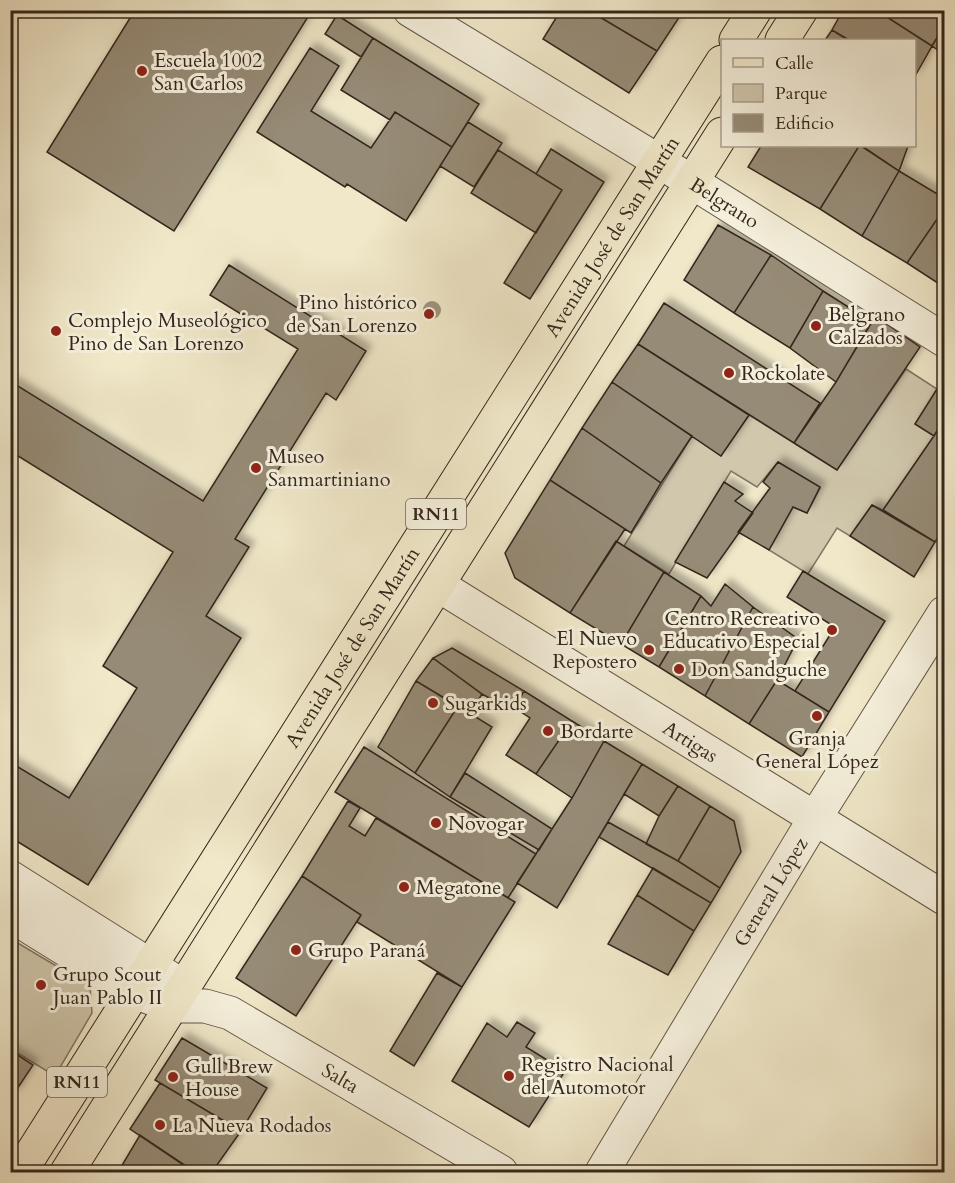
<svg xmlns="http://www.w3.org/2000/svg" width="955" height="1183" font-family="Cardo,serif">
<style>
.green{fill:#d0c7ac;stroke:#827664;stroke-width:1.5}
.building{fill:#968b76;stroke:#34261c;stroke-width:1.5;filter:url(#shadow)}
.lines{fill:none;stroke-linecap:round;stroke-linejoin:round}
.minor-casing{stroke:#635647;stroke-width:35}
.tertiary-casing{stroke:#635647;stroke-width:35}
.primary-casing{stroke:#34261c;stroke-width:35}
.minor{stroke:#f5f0dc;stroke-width:33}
.tertiary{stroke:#f5f0dc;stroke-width:33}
.primary{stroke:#f0e8c9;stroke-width:33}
.tree{fill:#9e937e}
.poi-dot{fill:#8f2418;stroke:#f5f0dc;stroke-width:2}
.labels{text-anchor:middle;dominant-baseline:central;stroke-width:6;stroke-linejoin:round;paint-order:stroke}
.shield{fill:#f5f0dc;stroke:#6e6356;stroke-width:1.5}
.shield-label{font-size:18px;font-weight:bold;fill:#34261c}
.poi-label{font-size:20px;fill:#34261c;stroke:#f5f0dc;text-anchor:start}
.street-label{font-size:20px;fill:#34261c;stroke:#f5f0dc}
</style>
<defs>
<filter id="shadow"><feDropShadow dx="5.5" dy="-5.5" stdDeviation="3" flood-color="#0004"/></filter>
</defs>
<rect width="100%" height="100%" fill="#f0e8c9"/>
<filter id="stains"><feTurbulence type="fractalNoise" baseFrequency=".00333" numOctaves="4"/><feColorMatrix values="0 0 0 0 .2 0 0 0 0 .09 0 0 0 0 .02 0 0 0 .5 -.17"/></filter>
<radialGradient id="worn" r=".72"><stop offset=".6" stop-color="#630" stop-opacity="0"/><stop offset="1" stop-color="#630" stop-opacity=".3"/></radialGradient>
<!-- green -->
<path class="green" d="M 906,369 L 937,389 L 915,424 L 934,436 L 883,510 L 872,505 L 850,536 L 837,528 L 808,574 L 769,550 L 793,507 L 807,513 L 820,488 L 778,462 L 757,487 L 731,471 L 669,574 L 624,546 L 692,436 L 721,456 L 749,415 L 837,470 Z
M 11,939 L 90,986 L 92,1013 L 55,1076 L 11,1049 Z"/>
<!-- building -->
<path class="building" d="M 135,10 L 311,12 L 174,231 L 47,152 Z
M 561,10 L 588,10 L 657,51 L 629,93 L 543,39 Z
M 588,10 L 677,10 L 682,13 L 657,51 Z
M 843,10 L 876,10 L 932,46 L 914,78 L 914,40 L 849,40 L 832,30 Z
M 876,10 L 944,10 L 944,26 L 932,46 Z
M 337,15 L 373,38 L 361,57 L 325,34 Z
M 944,26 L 944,54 L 932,46 Z
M 832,30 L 848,40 L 825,40 Z
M 373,38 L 479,104 L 452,147 L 395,112 L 390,120 L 341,90 Z
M 310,48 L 339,66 L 311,111 L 371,148 L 395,112 L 452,147 L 406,221 L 347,184 L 345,187 L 257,132 Z
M 468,122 L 502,143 L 474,187 L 440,166 Z
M 761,146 L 859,146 L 820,209 L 748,167 Z
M 859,146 L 862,146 L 899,171 L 862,236 L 820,209 Z
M 861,146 L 908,146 L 899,171 Z
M 551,149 L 604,182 L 530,299 L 504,283 L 562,190 L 536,174 Z
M 498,150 L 562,190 L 536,233 L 471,193 Z
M 899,171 L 944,198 L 944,209 L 907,263 L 862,236 Z
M 944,209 L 944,287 L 907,263 Z
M 718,225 L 771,255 L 734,313 L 684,280 Z
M 771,255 L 823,291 L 790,348 L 734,313 Z
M 229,265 L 366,351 L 336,400 L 326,393 L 235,539 L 249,547 L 206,616 L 241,638 L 88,885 L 10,837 L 10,762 L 69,798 L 137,688 L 103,666 L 173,552 L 10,451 L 10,381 L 203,501 L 298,349 L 210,295 Z
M 823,291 L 872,322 L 836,382 L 790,348 Z
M 664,303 L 820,403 L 794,443 L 638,344 Z
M 875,316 L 920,347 L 837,470 L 794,443 L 836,382 Z
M 638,344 L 749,415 L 721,456 L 612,382 Z
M 612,382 L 692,436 L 661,483 L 582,428 Z
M 937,389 L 944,394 L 944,419 L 934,436 L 915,424 Z
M 582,428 L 661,483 L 631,533 L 550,480 Z
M 938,430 L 944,434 L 944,528 L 935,542 L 883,510 Z
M 778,462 L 820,487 L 807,513 L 793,507 L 769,550 L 738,532 L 770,488 L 763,482 Z
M 550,480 L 625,529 L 570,613 L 515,578 L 505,553 Z
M 724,482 L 743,494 L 735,501 L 753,513 L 707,578 L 675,562 Z
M 872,505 L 935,542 L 914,577 L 850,536 Z
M 616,541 L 664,572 L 621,644 L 570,613 Z
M 803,571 L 885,621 L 829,712 L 795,691 L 835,627 L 787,597 Z
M 664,572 L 701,596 L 659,667 L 621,644 Z
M 725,584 L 753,607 L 705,696 L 659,667 L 701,596 L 711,606 Z
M 753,607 L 798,639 L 777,680 L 749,724 L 705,696 Z
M 452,648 L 524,691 L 513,711 L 482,694 L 433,658 Z
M 433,658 L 482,694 L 470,714 L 416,681 Z
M 777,680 L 829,712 L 802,757 L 749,724 Z
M 416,681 L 458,706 L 415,773 L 378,747 Z
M 524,691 L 572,721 L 536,774 L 506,755 L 530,718 L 515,708 Z
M 458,706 L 492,727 L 450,797 L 415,773 Z
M 572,721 L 604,741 L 572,798 L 536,774 Z
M 604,741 L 642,764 L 557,908 L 517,883 L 572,798 Z
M 364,747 L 536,854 L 508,898 L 335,792 Z
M 642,764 L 678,786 L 659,816 L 624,794 Z
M 465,773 L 552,829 L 539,850 L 450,797 Z
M 678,786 L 710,806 L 678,861 L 646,844 L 659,816 Z
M 348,801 L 360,808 L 349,826 L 365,836 L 376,818 L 515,902 L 462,987 L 357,922 L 361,915 L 302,876 Z
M 710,806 L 734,821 L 741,852 L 720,888 L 678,861 Z
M 608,822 L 678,861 L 720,888 L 711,903 L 599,837 Z
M 653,868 L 711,903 L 694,931 L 637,895 Z
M 302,876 L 361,915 L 296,1016 L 236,978 Z
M 637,895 L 694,931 L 668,975 L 608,944 Z
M 437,973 L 462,987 L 414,1066 L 390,1051 Z
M 517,1022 L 535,1033 L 526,1047 L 565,1071 L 529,1127 L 452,1081 L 487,1023 L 507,1037 Z
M 182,1038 L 267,1088 L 241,1131 L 155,1080 Z
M 10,1050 L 33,1065 L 13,1095 L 10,1094 Z
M 160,1083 L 241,1131 L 212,1172 L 194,1172 L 130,1129 Z
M 140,1135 L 195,1172 L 118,1172 Z"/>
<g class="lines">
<!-- minor casing -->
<g class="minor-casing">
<g id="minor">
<path id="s1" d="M 410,10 L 660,162 L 944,340"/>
<path id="s2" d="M 438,585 L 944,898"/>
<path id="s3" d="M 173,1006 L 205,1006 L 230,1013 L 501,1172"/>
<path id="s4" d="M 602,1172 L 815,818 L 944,613"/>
</g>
</g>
<!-- tertiary casing -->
<g class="tertiary-casing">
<path id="tertiary" d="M 10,877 L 184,987
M 10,915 L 134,992 L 173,1006"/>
</g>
<!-- primary casing -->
<g class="primary-casing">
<g id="primary">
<path d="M 736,40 L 755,10"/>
<path d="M 782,40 L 801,10"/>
<path id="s5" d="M 20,1172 L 722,62"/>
<path d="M 67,1172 L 722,134"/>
</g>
</g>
<!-- minor -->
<use href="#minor" class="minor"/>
<!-- tertiary -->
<use href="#tertiary" class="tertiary"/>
<!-- primary -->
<use href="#primary" class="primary"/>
</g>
<!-- trees -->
<circle class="tree" cx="432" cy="310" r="9"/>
<!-- markers -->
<g class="poi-dot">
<circle cx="142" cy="71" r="6"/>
<circle cx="429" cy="314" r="6"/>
<circle cx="816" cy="326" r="6"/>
<circle cx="56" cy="331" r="6"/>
<circle cx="729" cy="373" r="6"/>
<circle cx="256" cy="468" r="6"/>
<circle cx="832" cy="630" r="6"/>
<circle cx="649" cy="650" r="6"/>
<circle cx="679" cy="669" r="6"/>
<circle cx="433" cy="703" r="6"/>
<circle cx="817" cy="716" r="6"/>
<circle cx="548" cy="731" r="6"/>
<circle cx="436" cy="823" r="6"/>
<circle cx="404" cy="887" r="6"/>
<circle cx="296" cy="950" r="6"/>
<circle cx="41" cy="985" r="6"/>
<circle cx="509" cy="1076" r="6"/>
<circle cx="173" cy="1077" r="6"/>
<circle cx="160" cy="1125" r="6"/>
</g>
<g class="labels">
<!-- shield labels -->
<g class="shield">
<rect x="406" y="499" width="60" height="30" rx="4.5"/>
<rect x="47" y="1067" width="60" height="30" rx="4.5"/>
</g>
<g class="shield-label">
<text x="436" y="514">RN11</text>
<text x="77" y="1082">RN11</text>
</g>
<!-- poi labels -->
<g class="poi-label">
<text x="154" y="60">Escuela 1002<tspan x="154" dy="23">San Carlos</tspan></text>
<text x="417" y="302" text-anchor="end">Pino histórico<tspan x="417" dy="23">de San Lorenzo</tspan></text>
<text x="828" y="314">Belgrano<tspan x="828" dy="23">Calzados</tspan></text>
<text x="68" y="320">Complejo Museológico<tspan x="68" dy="23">Pino de San Lorenzo</tspan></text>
<text x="741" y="373">Rockolate</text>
<text x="268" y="456">Museo<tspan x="268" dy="23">Sanmartiniano</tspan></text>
<text x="820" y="618" text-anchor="end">Centro Recreativo<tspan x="820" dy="23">Educativo Especial</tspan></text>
<text x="637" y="638" text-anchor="end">El Nuevo<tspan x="637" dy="23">Repostero</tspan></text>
<text x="691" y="669">Don Sandguche</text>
<text x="445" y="703">Sugarkids</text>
<text x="560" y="731">Bordarte</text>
<text x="817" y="738" text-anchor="middle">Granja<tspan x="817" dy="23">General López</tspan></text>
<text x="448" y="823">Novogar</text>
<text x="416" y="887">Megatone</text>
<text x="308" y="950">Grupo Paraná</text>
<text x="53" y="974">Grupo Scout<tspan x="53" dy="23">Juan Pablo II</tspan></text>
<text x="521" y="1064">Registro Nacional<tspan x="521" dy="23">del Automotor</tspan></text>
<text x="185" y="1066">Gull Brew<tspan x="185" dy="23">House</tspan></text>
<text x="172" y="1125">La Nueva Rodados</text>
</g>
<!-- street labels -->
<g class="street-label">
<text stroke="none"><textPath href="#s1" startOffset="369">Belgrano</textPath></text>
<text stroke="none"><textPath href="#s5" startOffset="1107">Avenida José de San Martín</textPath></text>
<text stroke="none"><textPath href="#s5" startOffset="621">Avenida José de San Martín</textPath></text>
<text stroke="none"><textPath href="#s2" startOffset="297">Artigas</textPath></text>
<text stroke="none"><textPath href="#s4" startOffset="327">General López</textPath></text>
<text stroke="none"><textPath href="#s3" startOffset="186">Salta</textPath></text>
</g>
</g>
<!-- margin -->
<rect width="955" height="1183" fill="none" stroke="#f0e8c9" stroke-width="36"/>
<rect x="12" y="12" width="931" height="1159" fill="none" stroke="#34261c" stroke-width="3"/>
<rect x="18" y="18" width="919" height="1147" fill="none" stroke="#34261c" stroke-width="1.5"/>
<!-- legend -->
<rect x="721" y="39" width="195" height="108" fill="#f5f0dc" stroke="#a89f8f" stroke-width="1.5"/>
<rect x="733" y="58" width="30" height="9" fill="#f0e8c9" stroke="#a89f8f" stroke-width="1.5"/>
<text x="775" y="69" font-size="18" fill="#34261c">Calle</text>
<rect x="733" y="84" width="30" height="18" fill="#d0c7ac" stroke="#a89f8f" stroke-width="1.5"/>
<text x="775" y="99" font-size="18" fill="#34261c">Parque</text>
<rect x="733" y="114" width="30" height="18" fill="#968b76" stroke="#a89f8f" stroke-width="1.5"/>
<text x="775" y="129" font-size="18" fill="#34261c">Edificio</text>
<rect width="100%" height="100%" filter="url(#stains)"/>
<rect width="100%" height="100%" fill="url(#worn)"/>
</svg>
